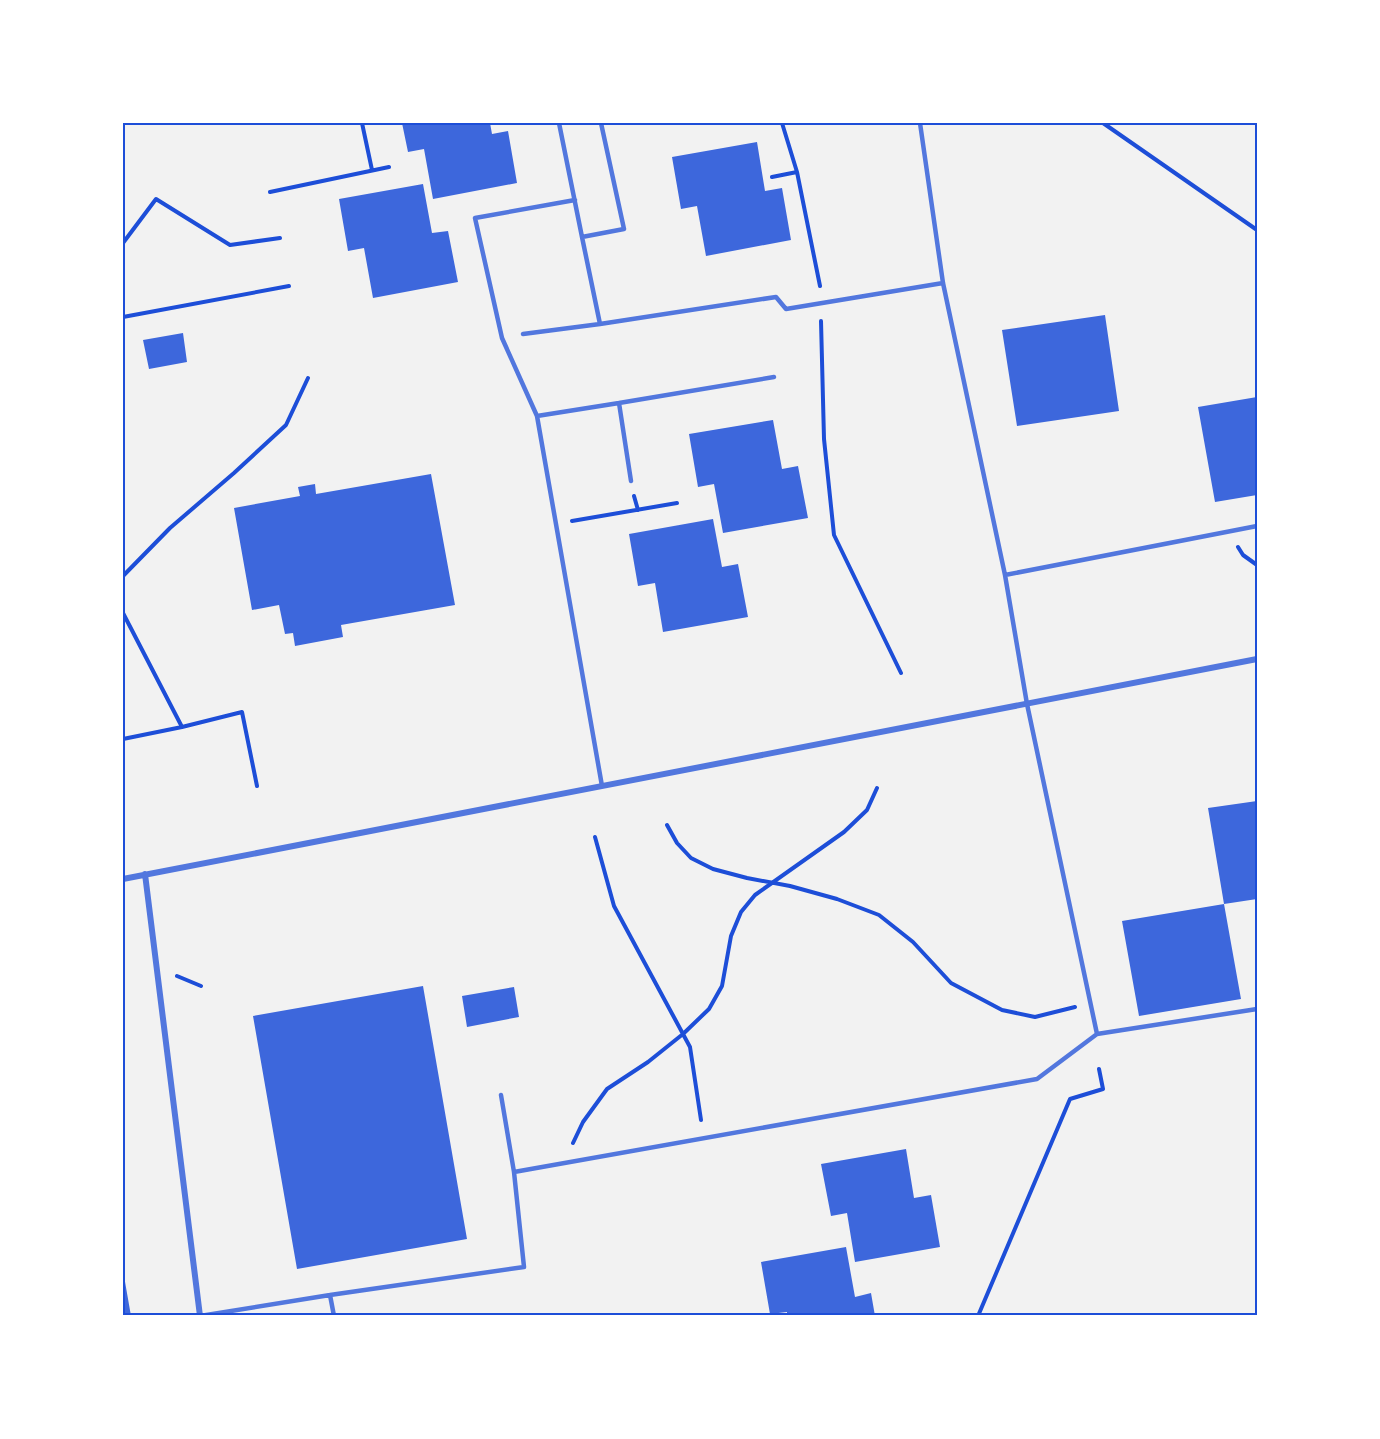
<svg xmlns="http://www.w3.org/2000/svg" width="1380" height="1439" font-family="'Public Sans',sans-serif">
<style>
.building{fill:#3d67dc}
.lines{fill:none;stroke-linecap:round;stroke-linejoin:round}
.path{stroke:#1d4ed8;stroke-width:4}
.service{stroke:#5277de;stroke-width:4.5}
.minor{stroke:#5277de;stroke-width:6}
.neatline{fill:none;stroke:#1d4ed8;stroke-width:2}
</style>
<rect width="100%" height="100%" fill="#f2f2f2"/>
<!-- building -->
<path class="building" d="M 402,123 L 490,123 L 492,134 L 508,131 L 517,183 L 433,199 L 424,149 L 408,152 Z
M 757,142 L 765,191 L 782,188 L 791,240 L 706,256 L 697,206 L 681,209 L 672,157 Z
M 423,184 L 432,233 L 448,231 L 458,282 L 373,298 L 364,248 L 348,251 L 339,199 Z
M 1105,315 L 1119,411 L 1017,426 L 1002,330 Z
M 183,333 L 187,362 L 149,369 L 143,340 Z
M 1257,397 L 1257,495 L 1215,502 L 1198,407 Z
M 773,420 L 782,469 L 798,466 L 808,518 L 723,533 L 714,484 L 698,487 L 689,434 Z
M 431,474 L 455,605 L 341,625 L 343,637 L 295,646 L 293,633 L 285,634 L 279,605 L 252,610 L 234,508 L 300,496 L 298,487 L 315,484 L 316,494 Z
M 713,519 L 722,567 L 738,564 L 748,617 L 663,632 L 655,583 L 638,586 L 629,534 Z
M 1257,801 L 1257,899 L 1224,904 L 1208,808 Z
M 1224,904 L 1241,999 L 1139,1016 L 1122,921 Z
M 423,986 L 467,1239 L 297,1269 L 253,1016 Z
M 514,987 L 519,1017 L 467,1027 L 462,996 Z
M 906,1149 L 914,1198 L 931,1195 L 940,1247 L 855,1262 L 847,1213 L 831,1216 L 821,1164 Z
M 846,1247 L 855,1297 L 871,1293 L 875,1316 L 787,1316 L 787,1312 L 770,1314 L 761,1262 Z
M 123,1276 L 124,1276 L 131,1316 L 123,1316 Z"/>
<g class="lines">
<!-- path -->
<path class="path" d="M 362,123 L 372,170
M 782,123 L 797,172
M 1103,123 L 1257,230
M 772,177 L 797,172 L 820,286
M 270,192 L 389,167
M 123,243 L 156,199 L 230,245 L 280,238
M 123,317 L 289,286
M 821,321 L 824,439 L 834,535 L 901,673
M 634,496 L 638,510
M 572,521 L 677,503
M 1238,547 L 1243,555 L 1257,565
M 123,576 L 170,528 L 234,473 L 286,425 L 308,378
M 123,613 L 182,727 L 242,712 L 257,786
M 123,739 L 182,727
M 667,825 L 677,843 L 691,858 L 713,869 L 747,878 L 790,886 L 837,899 L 879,915 L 913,942 L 951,983 L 1002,1010 L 1035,1017 L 1075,1007
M 595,837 L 614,906 L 690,1047 L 701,1120
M 177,976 L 201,986
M 573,1143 L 583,1122 L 607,1089 L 648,1062 L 683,1034 L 709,1009 L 722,986 L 731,936 L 741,912 L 755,895 L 844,832 L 867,810 L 877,788
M 978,1316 L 1070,1099 L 1103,1089 L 1099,1069"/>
<!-- service -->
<path class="service" d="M 559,123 L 582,237
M 920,123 L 943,283 L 1005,575 L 1257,526
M 575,200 L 475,218 L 502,338 L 537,416 L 602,786
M 600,324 L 776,297 L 786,309 L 943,283
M 523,334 L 600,324 L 582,237 L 624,229 L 601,123
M 619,403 L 774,377
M 537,416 L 619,403 L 631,481
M 1005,575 L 1027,704 L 1097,1034
M 514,1172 L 1037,1079 L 1097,1034 L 1257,1009
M 330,1295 L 334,1316
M 200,1316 L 330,1295 L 524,1267 L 514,1172 L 501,1095"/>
<!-- minor -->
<path class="minor" d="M 145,874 L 200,1316
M 123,879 L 1257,659"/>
</g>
<!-- border -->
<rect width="1380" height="1439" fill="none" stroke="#ffffff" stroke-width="249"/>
<rect x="124" y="124" width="1132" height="1190" class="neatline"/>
</svg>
